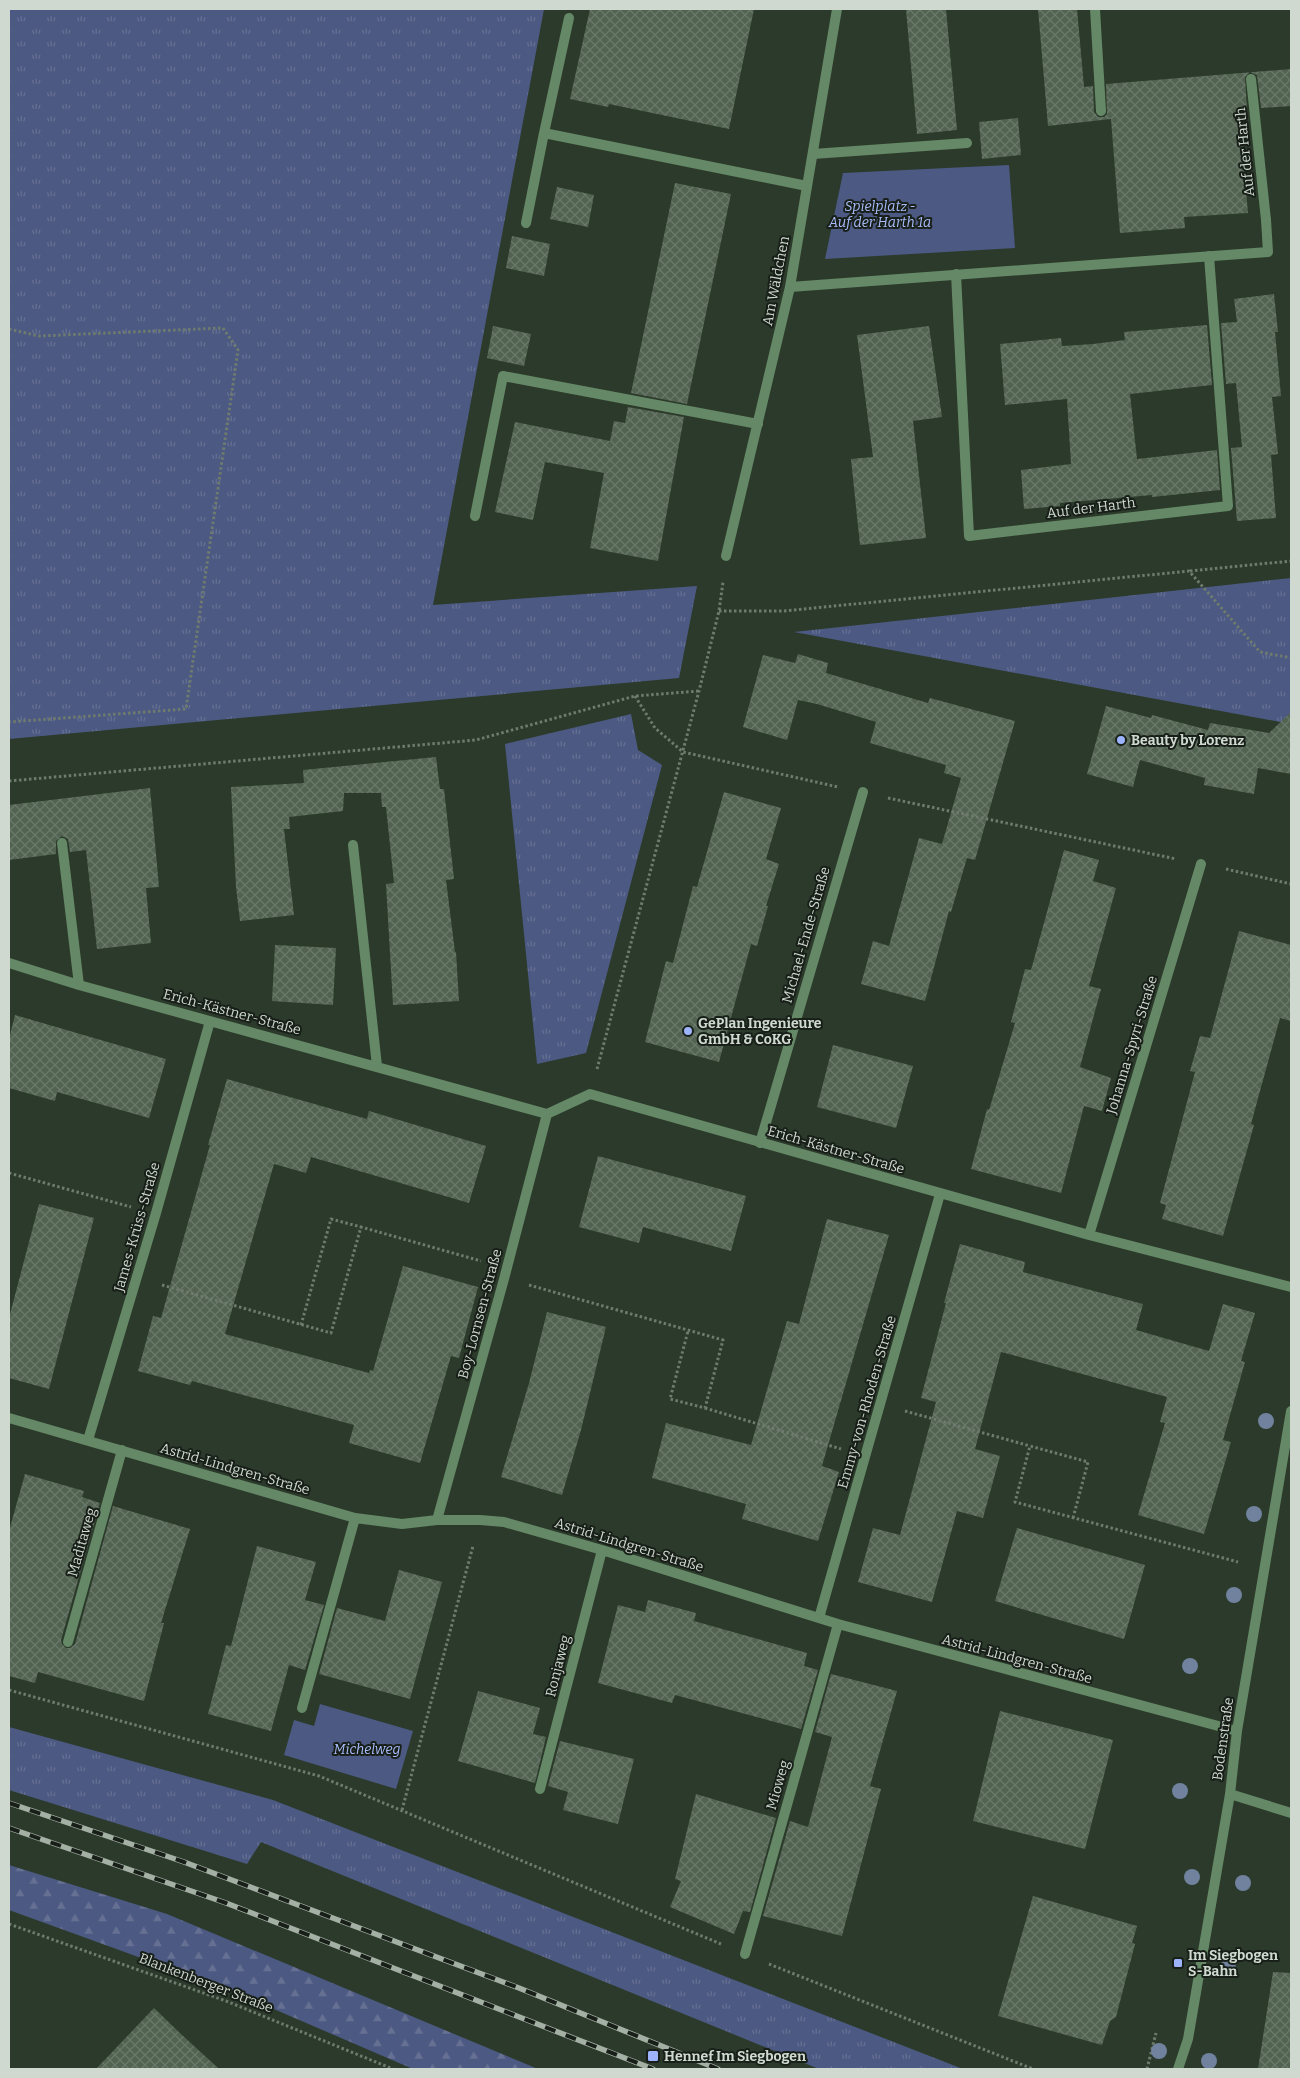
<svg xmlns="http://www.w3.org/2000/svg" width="1300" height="2078" font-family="Bitter,serif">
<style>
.grass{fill:url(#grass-tufts)}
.forest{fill:url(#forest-firs)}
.green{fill:#4c5982}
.building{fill:url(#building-cross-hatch)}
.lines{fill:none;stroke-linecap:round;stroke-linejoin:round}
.path{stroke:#6e7b6e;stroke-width:3;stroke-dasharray:2.5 2.5;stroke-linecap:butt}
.lane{stroke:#658866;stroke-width:10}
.street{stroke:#658866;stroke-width:10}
.rail-casing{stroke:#a5b0a5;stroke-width:5.5}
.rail{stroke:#181f18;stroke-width:4;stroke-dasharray:11;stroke-linecap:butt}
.tree{fill:#70829d}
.poi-dot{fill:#9db4fd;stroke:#181f18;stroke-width:2}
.labels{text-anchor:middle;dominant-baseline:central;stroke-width:4;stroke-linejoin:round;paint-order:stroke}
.street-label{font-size:14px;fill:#cfd9cf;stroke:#181f18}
.park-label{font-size:14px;font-style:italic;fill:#a8bcfb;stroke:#181f18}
.poi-label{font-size:14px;font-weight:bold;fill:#cfd9cf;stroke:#181f18;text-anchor:start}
</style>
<defs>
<pattern id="grass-tufts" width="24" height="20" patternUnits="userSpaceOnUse" patternTransform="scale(1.25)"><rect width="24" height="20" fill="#4c5982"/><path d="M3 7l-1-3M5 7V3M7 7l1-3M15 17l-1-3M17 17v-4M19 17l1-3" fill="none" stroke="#657093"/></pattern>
<pattern id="forest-firs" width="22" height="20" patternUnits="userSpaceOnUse" patternTransform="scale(1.25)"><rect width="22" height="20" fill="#4c5982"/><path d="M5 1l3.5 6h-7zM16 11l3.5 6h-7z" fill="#657093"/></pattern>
<pattern id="building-cross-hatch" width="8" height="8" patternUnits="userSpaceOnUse" patternTransform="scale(1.25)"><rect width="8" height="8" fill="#526352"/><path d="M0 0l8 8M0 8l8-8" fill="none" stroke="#6a796a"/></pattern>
</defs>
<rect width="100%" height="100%" fill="#2b3a2b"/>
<!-- grass -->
<path class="grass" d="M 9,9 L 544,9 L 433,605 L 697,586 L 679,678 L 9,739 Z
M 1291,578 L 1291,724 L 794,632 Z
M 631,714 L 638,750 L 662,765 L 586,1053 L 537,1064 L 505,744 Z
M 9,1727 L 273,1800 L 963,2069 L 819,2069 L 261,1842 L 247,1864 L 9,1790 Z"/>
<!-- forest -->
<path class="forest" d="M 9,1865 L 167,1914 L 538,2069 L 413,2069 L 232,1991 L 9,1910 Z"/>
<!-- green -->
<path class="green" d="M 1009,165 L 1015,248 L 825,259 L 843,173 Z
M 320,1704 L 413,1731 L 396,1789 L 284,1755 L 294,1720 L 314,1726 Z"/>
<!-- building -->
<path class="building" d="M 590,9 L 754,9 L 729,129 L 609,104 L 608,107 L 570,99 Z
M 906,9 L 946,9 L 957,130 L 917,134 Z
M 1038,9 L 1077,9 L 1084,87 L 1093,86 L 1094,112 L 1098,117 L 1104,117 L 1107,114 L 1106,84 L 1291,69 L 1291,106 L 1261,108 L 1257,75 L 1250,72 L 1245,77 L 1247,110 L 1239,110 L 1248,213 L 1184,217 L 1185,228 L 1120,233 L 1111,119 L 1048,126 Z
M 1018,118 L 1021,155 L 982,159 L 979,122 Z
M 675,183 L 731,194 L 687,404 L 631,393 Z
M 557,187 L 594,195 L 588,227 L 550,219 Z
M 512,236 L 550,244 L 544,276 L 506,268 Z
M 1274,294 L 1278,332 L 1275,332 L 1281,396 L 1272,397 L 1278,454 L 1271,455 L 1276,518 L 1237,521 L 1231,448 L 1242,447 L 1236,383 L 1226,384 L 1221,323 L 1237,322 L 1234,299 Z
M 1207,325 L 1212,385 L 1130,394 L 1137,459 L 1217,450 L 1220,490 L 1152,497 L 1152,495 L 1060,503 L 1060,506 L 1024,509 L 1021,470 L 1071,464 L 1067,399 L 1005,405 L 1000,344 L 1061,338 L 1062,346 L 1093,344 L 1125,340 L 1124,332 Z
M 493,326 L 531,334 L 524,366 L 487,358 Z
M 929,326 L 942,417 L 913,421 L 926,538 L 860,545 L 851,459 L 873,457 L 857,335 Z
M 628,407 L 684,417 L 658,561 L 590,548 L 604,473 L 545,462 L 533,520 L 495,512 L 515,422 L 610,441 L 614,421 L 625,423 Z
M 798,654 L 828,663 L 826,673 L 928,703 L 930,698 L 1015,721 L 975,860 L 967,858 L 951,912 L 949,911 L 925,1001 L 861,984 L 873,941 L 889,946 L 919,838 L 942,844 L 961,778 L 944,773 L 946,765 L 870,743 L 876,722 L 817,704 L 798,700 L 787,740 L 743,727 L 763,655 L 795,663 Z
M 1106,706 L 1151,718 L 1152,715 L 1208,730 L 1210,723 L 1269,733 L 1291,712 L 1291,774 L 1258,768 L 1254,794 L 1204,785 L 1205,778 L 1140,760 L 1133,787 L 1087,774 Z
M 436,757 L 440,789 L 444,789 L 454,879 L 446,880 L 455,952 L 456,952 L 459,1001 L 393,1005 L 386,884 L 394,883 L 386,807 L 382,807 L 381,793 L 344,793 L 343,811 L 289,817 L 290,829 L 284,829 L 294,915 L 240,921 L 236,887 L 231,787 L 304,783 L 303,770 Z
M 150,788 L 159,887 L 146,888 L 151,943 L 97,949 L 86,850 L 70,852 L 68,839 L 62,836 L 56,841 L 56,854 L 9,860 L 9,805 Z
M 724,792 L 781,808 L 766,859 L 779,864 L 766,906 L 768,906 L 757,946 L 751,944 L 719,1062 L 645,1042 L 666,961 L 673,963 L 693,886 L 697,887 Z
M 1064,850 L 1099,860 L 1093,881 L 1116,888 L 1089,986 L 1101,989 L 1080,1067 L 1111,1078 L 1102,1111 L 1084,1106 L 1061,1193 L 971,1169 L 987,1109 L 989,1110 L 1015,1023 L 1011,1022 L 1025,969 L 1031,970 Z
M 1239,931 L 1291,945 L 1291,1021 L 1280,1018 L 1251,1124 L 1254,1125 L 1223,1236 L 1162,1219 L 1166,1205 L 1160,1203 L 1195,1072 L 1190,1071 L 1200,1036 L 1210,1038 Z
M 275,945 L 336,948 L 333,1005 L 272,1001 Z
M 15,1015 L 166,1059 L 149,1118 L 57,1092 L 55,1101 L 9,1088 L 9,1039 Z
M 833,1045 L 913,1066 L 896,1128 L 817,1107 Z
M 227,1079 L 367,1119 L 369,1111 L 486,1146 L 469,1203 L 311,1157 L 306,1173 L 274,1164 L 225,1334 L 369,1373 L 370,1370 L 373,1371 L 403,1266 L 478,1287 L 459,1358 L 451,1356 L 420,1463 L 349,1443 L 354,1425 L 192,1381 L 190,1385 L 138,1371 L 153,1316 L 161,1318 L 210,1145 L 208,1145 Z
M 598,1156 L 746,1196 L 731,1251 L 643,1227 L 639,1243 L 579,1227 Z
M 39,1204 L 94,1218 L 49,1389 L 9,1378 L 9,1318 Z
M 827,1219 L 889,1235 L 822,1466 L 839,1472 L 818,1541 L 742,1519 L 746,1504 L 652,1478 L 666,1423 L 751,1445 L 787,1321 L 799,1324 Z
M 960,1244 L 1025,1262 L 1023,1272 L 1143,1304 L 1136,1330 L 1209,1351 L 1223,1304 L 1255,1313 L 1241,1361 L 1245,1362 L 1223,1440 L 1231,1442 L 1204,1534 L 1138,1515 L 1165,1423 L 1160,1422 L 1167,1397 L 1001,1352 L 975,1449 L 1000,1456 L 983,1518 L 957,1511 L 932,1602 L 858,1582 L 873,1528 L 900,1535 L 936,1402 L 921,1398 L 946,1303 L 944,1303 Z
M 547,1312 L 606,1327 L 581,1430 L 562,1495 L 501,1477 L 529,1383 Z
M 25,1474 L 84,1491 L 82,1497 L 100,1503 L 61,1640 L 62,1644 L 66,1648 L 70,1648 L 75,1644 L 113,1506 L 190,1529 L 161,1623 L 164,1623 L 144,1701 L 38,1672 L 35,1683 L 9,1676 L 9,1531 Z
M 1017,1528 L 1145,1565 L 1124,1639 L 995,1601 Z
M 257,1546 L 316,1562 L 305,1600 L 324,1605 L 305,1670 L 289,1665 L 271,1731 L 208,1714 L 226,1645 L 231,1646 Z
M 399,1570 L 442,1582 L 410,1699 L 319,1674 L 337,1608 L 385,1621 Z
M 648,1600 L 696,1613 L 694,1621 L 807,1653 L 804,1666 L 818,1670 L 801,1729 L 675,1695 L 672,1703 L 598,1683 L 618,1605 L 645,1612 Z
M 831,1674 L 897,1691 L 870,1786 L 881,1789 L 842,1936 L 763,1916 L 790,1821 L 808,1827 L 832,1737 L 815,1732 Z
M 478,1691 L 540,1708 L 533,1734 L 546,1737 L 535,1783 L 458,1761 Z
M 1000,1711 L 1113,1740 L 1085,1849 L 973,1821 Z
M 560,1741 L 634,1759 L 618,1824 L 563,1810 L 568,1792 L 548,1786 Z
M 696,1794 L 776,1818 L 750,1912 L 743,1911 L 734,1934 L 670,1907 L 681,1881 L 675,1879 Z
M 1033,1896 L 1137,1926 L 1132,1943 L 1135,1944 L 1116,2017 L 1110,2021 L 1102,2045 L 998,2016 Z
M 1273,1972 L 1291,1973 L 1291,2069 L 1258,2069 Z
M 154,2008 L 181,2034 L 219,2069 L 96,2069 Z"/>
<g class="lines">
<!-- path -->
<path class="path" d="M 9,329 L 39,336 L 223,328 L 238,350 L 186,709 L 9,722
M 1190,571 L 1291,561
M 719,611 L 784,611 L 1189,571 L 1260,652 L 1291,658
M 635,696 L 655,728 L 683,752 L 838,787
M 9,781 L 476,740 L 635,696 L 699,691
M 888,798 L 1176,859
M 1226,869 L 1291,884
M 597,1069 L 699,691 L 719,611 L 723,582
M 9,1173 L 131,1207
M 162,1285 L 331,1333 L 361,1227 L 481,1261
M 529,1285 L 723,1340 L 705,1408 L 670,1399 L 688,1331
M 301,1325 L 331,1219 L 361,1227
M 705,1408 L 841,1449
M 905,1411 L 1030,1446
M 1073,1518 L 1088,1462 L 1030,1446 L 1015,1502 L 1238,1562
M 9,1690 L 319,1776 L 721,1944
M 402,1810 L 473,1546
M 9,1924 L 226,2001 L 393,2069
M 769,1964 L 1033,2069
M 1147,2069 L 1156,2033"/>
<!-- lane -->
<path class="lane" d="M 1095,9 L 1101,111
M 1251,79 L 1266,220
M 544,133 L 569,18
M 813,154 L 967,143
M 526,223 L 544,133 L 807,186
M 956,274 L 969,536 L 1228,506 L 1209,256
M 475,516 L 503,376 L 758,424"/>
<!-- street -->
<path class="street" d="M 790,287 L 1268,252 L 1266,220
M 726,556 L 790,287 L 837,9
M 62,843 L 79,985
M 353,845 L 377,1066
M 9,963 L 79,985 L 547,1114 L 590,1094 L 1089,1235 L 1291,1287
M 760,1143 L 863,792
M 1089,1235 L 1201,864
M 9,1418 L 355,1518 L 402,1524 L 437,1520 L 480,1520 L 504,1522 L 602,1550 L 838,1624 L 1237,1731
M 88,1440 L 156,1213 L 210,1021
M 437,1520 L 504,1279 L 547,1114
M 819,1618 L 940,1194
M 68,1642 L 122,1450
M 302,1708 L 355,1518
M 540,1789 L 602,1550
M 1230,1794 L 1291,1813
M 745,1954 L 838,1624
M 1178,2069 L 1188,2039 L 1230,1794 L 1237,1731 L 1291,1411"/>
<!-- rail casing -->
<g class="rail-casing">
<path id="rail" d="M 9,1803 L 184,1862 L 519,1988 L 718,2069
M 9,1828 L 226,1903 L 653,2069"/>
</g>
<!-- rail -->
<use href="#rail" class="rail"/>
</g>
<!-- trees -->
<g class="tree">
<circle cx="1266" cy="1421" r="8"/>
<circle cx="1254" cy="1514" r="8"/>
<circle cx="1234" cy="1595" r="8"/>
<circle cx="1190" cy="1666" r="8"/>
<circle cx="1180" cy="1791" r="8"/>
<circle cx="1192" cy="1877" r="8"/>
<circle cx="1243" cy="1883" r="8"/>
<circle cx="1228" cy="1968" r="8"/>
<circle cx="1159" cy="2051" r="8"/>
<circle cx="1209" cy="2061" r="8"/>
</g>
<!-- markers -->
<g class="poi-dot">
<circle cx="1121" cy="740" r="5"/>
<circle cx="688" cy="1031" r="5"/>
<rect x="1173" y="1958" width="10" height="10" rx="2.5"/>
<rect x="647" y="2050" width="12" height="12" rx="2.5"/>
</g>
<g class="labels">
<!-- street labels -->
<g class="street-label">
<text transform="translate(1245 152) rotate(-96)">Auf der Harth</text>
<text transform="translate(776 281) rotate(-79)">Am Wäldchen</text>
<text transform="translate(1091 508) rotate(-7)">Auf der Harth</text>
<text transform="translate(806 935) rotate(-74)">Michael-Ende-Straße</text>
<text transform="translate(232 1012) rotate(15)">Erich-Kästner-Straße</text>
<text transform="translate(1132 1045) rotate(-73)">Johanna-Spyri-Straße</text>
<text transform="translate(836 1150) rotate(16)">Erich-Kästner-Straße</text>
<text transform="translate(137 1227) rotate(-74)">James-Krüss-Straße</text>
<text transform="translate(480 1314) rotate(-75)">Boy-Lornsen-Straße</text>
<text transform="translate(867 1402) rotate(-74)">Emmy-von-Rhoden-Straße</text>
<text transform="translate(235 1469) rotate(16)">Astrid-Lindgren-Straße</text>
<text transform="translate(82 1542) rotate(-74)">Maditaweg</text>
<text transform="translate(629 1545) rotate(17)">Astrid-Lindgren-Straße</text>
<text transform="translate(1017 1659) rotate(15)">Astrid-Lindgren-Straße</text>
<text transform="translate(558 1666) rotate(-76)">Ronjaweg</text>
<text transform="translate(1223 1739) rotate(-82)">Bodenstraße</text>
<text transform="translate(778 1785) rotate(-74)">Mioweg</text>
<text transform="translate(206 1983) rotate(21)">Blankenberger Straße</text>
</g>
<!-- park labels -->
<g class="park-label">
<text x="880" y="206">Spielplatz -<tspan x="880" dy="16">Auf der Harth 1a</tspan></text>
<text x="367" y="1749">Michelweg</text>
</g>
<!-- poi labels -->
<g class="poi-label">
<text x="1131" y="740">Beauty by Lorenz</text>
<text x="698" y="1023">GePlan Ingenieure<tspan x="698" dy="16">GmbH &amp; CoKG</tspan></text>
<text x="1188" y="1955">Im Siegbogen<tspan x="1188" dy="16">S-Bahn</tspan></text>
<text x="664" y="2056">Hennef Im Siegbogen</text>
</g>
</g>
<!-- border -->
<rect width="1300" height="2078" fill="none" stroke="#cfd9cf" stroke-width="20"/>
</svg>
